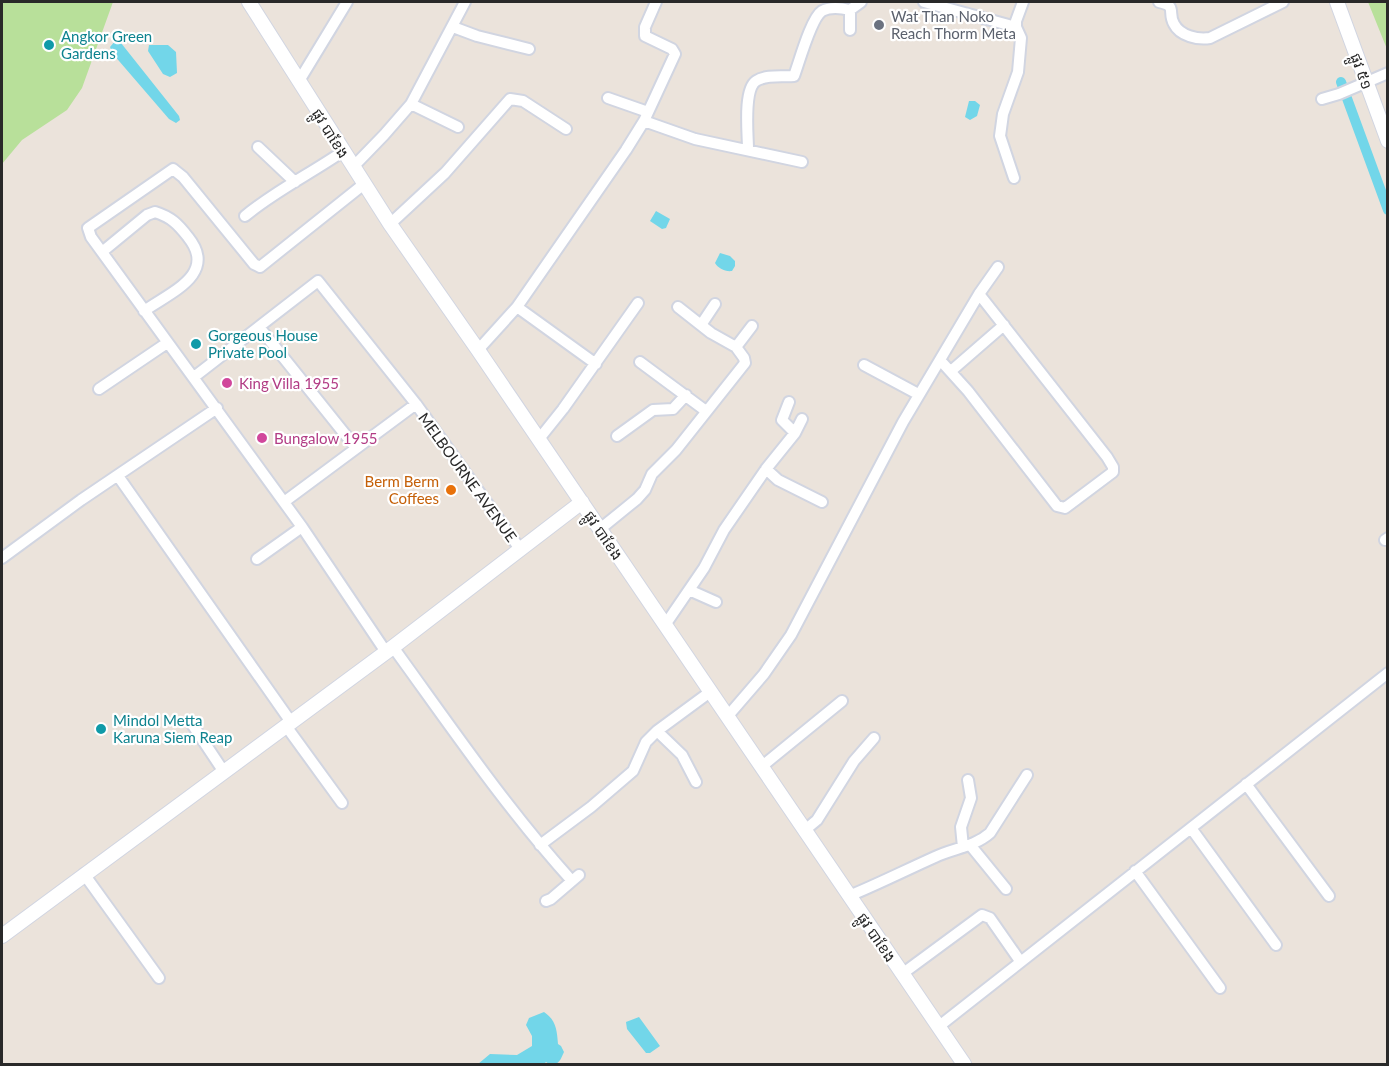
<svg xmlns="http://www.w3.org/2000/svg" width="1389" height="1066" font-family="Lato,'Noto Sans Khmer',sans-serif">
<style>
.green{fill:#b8e09a}
.water{fill:#72d6e9}
.lines{fill:none;stroke-linecap:round;stroke-linejoin:round}
.canal{stroke:#72d6e9;stroke-width:10}
.street-casing{stroke:#d1d5e1;stroke-width:14}
.secondary-casing{stroke:#d1d5e1;stroke-width:16}
.street{stroke:#fff;stroke-width:10}
.secondary{stroke:#fff;stroke-width:14}
.worship-dot{fill:#6b7280;stroke:#fff;stroke-width:2}
.culture-dot{fill:#0f9aa8;stroke:#fff;stroke-width:2}
.hotel-dot{fill:#d1479c;stroke:#fff;stroke-width:2}
.food-dot{fill:#e8710a;stroke:#fff;stroke-width:2}
.labels{text-anchor:middle;dominant-baseline:central;stroke-width:4.5;stroke-linejoin:round;paint-order:stroke}
.worship-label{font-size:15px;fill:#5b616d;stroke:#fff;text-anchor:start}
.culture-label{font-size:15px;fill:#0d838f;stroke:#fff;text-anchor:start}
.street-label{font-size:15px;fill:#292929;stroke:#fff}
.hotel-label{font-size:15px;fill:#b23c85;stroke:#fff;text-anchor:start}
.food-label{font-size:15px;fill:#c56008;stroke:#fff;text-anchor:end}
</style>
<rect width="100%" height="100%" fill="#ebe3db"/>
<!-- green -->
<path class="green" d="M 2,2 L 113,2 L 82,88 L 67,110 L 22,140 L 2,164 Z
M 1368,2 L 1387,2 L 1387,49 Z"/>
<!-- water -->
<path class="water" d="M 115,41 L 121,43 L 179,116 L 180,120 L 176,123 L 169,119 L 113,54 L 110,47 Z
M 149,45 L 168,45 L 176,52 L 177,73 L 170,77 L 163,74 L 148,51 Z
M 969,101 L 975,101 L 980,105 L 977,116 L 970,120 L 965,117 Z
M 656,211 L 670,219 L 666,228 L 662,229 L 650,221 Z
M 720,253 L 730,256 L 735,261 L 735,266 L 732,271 C 725,272 718,268 715,263 Z
M 544,1012 C 556,1020 557,1030 558,1044 L 561,1046 L 564,1052 C 560,1061 559,1065 549,1064 L 546,1062 L 544,1064 L 478,1064 L 490,1054 L 517,1055 L 532,1046 L 532,1036 L 526,1025 L 529,1018 Z
M 639,1017 L 660,1046 L 650,1053 L 646,1053 L 627,1029 L 626,1022 Z"/>
<g class="lines">
<!-- canal -->
<path class="canal" d="M 1341,82 L 1388,210"/>
<!-- street casing -->
<g class="street-casing">
<path id="street" d="M 924,2 L 1016,27
M 1159,2 C 1178,6 1167,12 1174,24 C 1180,36 1198,40 1210,38 L 1283,2
M 453,27 L 477,36 L 529,49
M 850,30 L 850,10 L 861,2
M 299,81 L 347,2
M 608,98 L 648,112
M 1322,99 L 1339,94 L 1388,73
M 411,104 L 458,127
M 644,121 L 695,139 L 802,162
M 258,147 L 295,182
M 748,149 C 748,134 743,90 756,81 C 766,74 783,77 794,76 C 799,63 811,18 822,11 C 831,6 842,8 850,10
M 353,167 L 384,135 L 411,104 L 465,2
M 1014,178 L 1000,136 L 1003,114 L 1018,72 L 1021,38 L 1016,27 L 1016,21 L 1023,2
M 364,184 L 260,267 L 254,264 L 183,177 L 173,169 L 88,228 L 91,237 L 302,527 L 386,652
M 245,216 C 275,191 310,174 342,152
M 390,224 L 445,173 L 510,99 L 523,101 L 566,129
M 102,252 L 147,215 L 155,212 C 171,217 178,224 188,237 C 218,274 171,292 144,311
M 517,307 L 596,364
M 701,325 L 715,304
M 259,327 L 356,448
M 736,347 L 752,326
M 478,350 L 517,307 L 626,150 L 644,121 L 675,54 L 672,49 L 645,36 L 645,27 L 656,2
M 940,360 L 968,391 L 1057,506 L 1065,508 L 1113,472 L 1113,467 L 1107,457 L 979,294
M 640,362 L 706,411
M 864,365 L 918,394
M 951,371 L 1004,325
M 194,377 L 318,281 L 416,404 L 520,549
M 99,389 L 167,343
M 789,402 L 782,420 L 795,433
M 617,436 L 653,410 L 673,409 L 686,395
M 539,439 L 563,409 L 638,303
M 766,469 L 778,480 L 822,502
M 118,476 L 291,722
M 284,502 L 416,404
M 600,529 L 637,499 L 645,490 L 652,474 L 676,450 L 745,363 L 744,358 L 736,347 L 711,333 L 678,307
M 1385,540 L 1388,538
M 2,558 L 81,500 L 217,408
M 257,559 L 302,527
M 689,590 L 716,602
M 665,625 L 704,568 L 724,530 L 766,469 L 795,433 L 802,419
M 393,647 C 451,727 506,808 572,881
M 727,717 L 764,674 L 791,635 L 903,422 L 979,294 L 998,267
M 192,724 L 224,772
M 286,726 L 342,803
M 657,731 L 682,755 L 696,782
M 761,767 L 842,701
M 1246,784 L 1329,896
M 1191,828 L 1276,945
M 805,830 L 817,820 L 854,761 L 874,738
M 540,845 L 591,807 L 633,771 L 646,742 L 657,731 L 710,692
M 971,846 L 1006,889
M 963,847 L 961,827 L 971,798 L 968,780
M 1135,871 L 1220,988
M 84,874 L 159,978
M 849,896 C 878,884 906,870 935,857 C 954,848 974,847 990,833 L 1027,775
M 546,901 L 551,899 L 579,875
M 902,974 L 982,915 L 990,918 L 1020,961
M 938,1027 L 1388,673"/>
</g>
<!-- secondary casing -->
<g class="secondary-casing">
<path id="secondary" d="M 249,2 L 390,224 L 478,350 L 964,1064
M 1337,2 L 1388,141
M 2,936 L 393,647 L 582,502"/>
</g>
<!-- street -->
<use href="#street" class="street"/>
<!-- secondary -->
<use href="#secondary" class="secondary"/>
</g>
<!-- markers -->
<circle class="worship-dot" cx="879" cy="25" r="6"/>
<g class="culture-dot">
<circle cx="49" cy="45" r="6"/>
<circle cx="196" cy="344" r="6"/>
<circle cx="101" cy="729" r="6"/>
</g>
<g class="hotel-dot">
<circle cx="227" cy="383" r="6"/>
<circle cx="262" cy="438" r="6"/>
</g>
<circle class="food-dot" cx="451" cy="490" r="6"/>
<g class="labels">
<!-- worship labels -->
<g class="worship-label">
<text x="891" y="16">Wat Than Noko<tspan x="891" dy="17">Reach Thorm Meta</tspan></text>
</g>
<!-- culture labels -->
<g class="culture-label">
<text x="61" y="36">Angkor Green<tspan x="61" dy="17">Gardens</tspan></text>
<text x="208" y="335">Gorgeous House<tspan x="208" dy="17">Private Pool</tspan></text>
<text x="113" y="720">Mindol Metta<tspan x="113" dy="17">Karuna Siem Reap</tspan></text>
</g>
<!-- street labels -->
<g class="street-label">
<text transform="translate(1362 71) rotate(70)">ផ្លូវ ៥១</text>
<text transform="translate(331 133) rotate(58)">ផ្លូវ បាខែង</text>
<text transform="translate(468 477) rotate(54)">MELBOURNE AVENUE</text>
<text transform="translate(604 535) rotate(56)">ផ្លូវ បាខែង</text>
<text transform="translate(877 937) rotate(56)">ផ្លូវ បាខែង</text>
</g>
<!-- hotel labels -->
<g class="hotel-label">
<text x="239" y="383">King Villa 1955</text>
<text x="274" y="438">Bungalow 1955</text>
</g>
<!-- food labels -->
<g class="food-label">
<text x="439" y="481">Berm Berm<tspan x="439" dy="17">Coffees</tspan></text>
</g>
</g>
<!-- border -->
<rect width="1389" height="1066" fill="none" stroke="#292929" stroke-width="6"/>
</svg>
